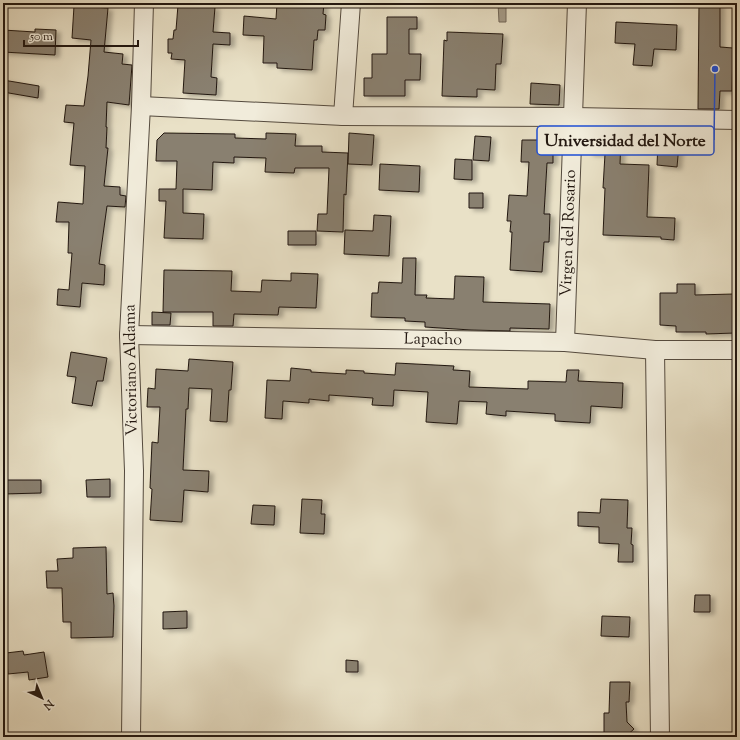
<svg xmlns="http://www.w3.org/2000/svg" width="740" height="740" font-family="'Sorts Mill Goudy',serif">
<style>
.water{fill:#a59c89;stroke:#716759}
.building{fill:#89806f;stroke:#221710;filter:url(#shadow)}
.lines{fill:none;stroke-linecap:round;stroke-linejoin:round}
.minor-casing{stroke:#544a3e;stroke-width:20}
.minor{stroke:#f1ecdb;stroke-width:18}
.labels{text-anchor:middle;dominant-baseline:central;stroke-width:3;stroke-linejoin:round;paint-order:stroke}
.street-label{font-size:16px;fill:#221710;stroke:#f1ecdb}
.leader{fill:none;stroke:#1d4ed8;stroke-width:1.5}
.callout-dot{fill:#1d4ed8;stroke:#f1ecdb;stroke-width:1.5}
.callout{fill:#f1ecdb;stroke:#1d4ed8;stroke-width:1.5}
.callout-label{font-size:17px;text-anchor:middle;font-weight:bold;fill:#221710}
</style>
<defs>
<filter id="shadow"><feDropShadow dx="4.5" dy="2.5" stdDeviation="2" flood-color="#0004"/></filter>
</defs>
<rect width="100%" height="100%" fill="#e9e1c7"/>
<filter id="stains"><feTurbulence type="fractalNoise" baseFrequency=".005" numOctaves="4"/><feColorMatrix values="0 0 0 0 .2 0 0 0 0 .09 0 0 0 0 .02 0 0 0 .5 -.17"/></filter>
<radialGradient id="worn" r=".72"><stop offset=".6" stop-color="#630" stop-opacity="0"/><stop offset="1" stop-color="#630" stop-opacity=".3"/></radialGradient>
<!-- water -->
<path class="water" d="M 498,3 L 506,3 L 506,22 L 499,22 Z"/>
<!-- building -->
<path class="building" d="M 277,3 L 324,3 L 323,14 L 326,15 L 325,30 L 318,30 L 317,40 L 314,40 L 312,70 L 277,68 L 277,63 L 263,63 L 264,36 L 243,35 L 244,16 L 276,19 Z
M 699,3 L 720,3 L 720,47 L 733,48 L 732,91 L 720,91 L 719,109 L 698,109 Z
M 178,5 L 215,7 L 213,32 L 230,33 L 230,45 L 213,44 L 211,77 L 217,78 L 216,95 L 183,93 L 185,60 L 171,59 L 172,53 L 168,53 L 168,39 L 173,39 L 174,30 L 176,30 Z
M 74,6 L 108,8 L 104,52 L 123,54 L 122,64 L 132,65 L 129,105 L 107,102 L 106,127 L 107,127 L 106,148 L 108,148 L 104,186 L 120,187 L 120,195 L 126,196 L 125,207 L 107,206 L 99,264 L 105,265 L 104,285 L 82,283 L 80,307 L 57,305 L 58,289 L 69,290 L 72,253 L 68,253 L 69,222 L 56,222 L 58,202 L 83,204 L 85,166 L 70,165 L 74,123 L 64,122 L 66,105 L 84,106 L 88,76 L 91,40 L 72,38 Z
M 387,17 L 417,17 L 417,29 L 409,29 L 409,54 L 421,54 L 420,80 L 405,80 L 405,96 L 364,96 L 364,78 L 372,78 L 372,54 L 387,54 Z
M 616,22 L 677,25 L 676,50 L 654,49 L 652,66 L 633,65 L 635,44 L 615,43 Z
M 35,29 L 56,30 L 55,55 L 3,52 L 3,30 L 35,32 Z
M 447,32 L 503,34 L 501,64 L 496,64 L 495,90 L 477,89 L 477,97 L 442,96 L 444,40 L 447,41 Z
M 3,80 L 39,86 L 38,98 L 3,92 Z
M 531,83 L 560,85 L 559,105 L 530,104 Z
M 164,133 L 235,134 L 235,138 L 266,139 L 266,133 L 296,134 L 295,146 L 322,146 L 322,152 L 348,153 L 346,195 L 344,194 L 343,232 L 317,231 L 318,214 L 327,214 L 329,168 L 295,168 L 294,173 L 265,172 L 266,158 L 234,157 L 234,163 L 213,162 L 212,190 L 183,189 L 183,213 L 204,214 L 203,239 L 164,238 L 166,201 L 159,201 L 159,189 L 176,189 L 177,161 L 156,161 L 157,140 Z
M 349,133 L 374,135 L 372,165 L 348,164 Z
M 475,136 L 491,137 L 489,161 L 473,160 Z
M 590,136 L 621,138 L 620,164 L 649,165 L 647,217 L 675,218 L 674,240 L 661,239 L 661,237 L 603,235 L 605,188 L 603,188 L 605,154 L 589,153 Z
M 522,140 L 553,140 L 553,163 L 547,163 L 544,214 L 550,214 L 549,242 L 544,242 L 542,272 L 510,270 L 512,232 L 510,232 L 511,221 L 507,221 L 509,195 L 527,196 L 529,162 L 521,162 Z
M 658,143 L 679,145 L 677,167 L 657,165 Z
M 455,159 L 472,160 L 472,180 L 454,179 Z
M 380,164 L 420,166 L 419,192 L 379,190 Z
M 469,193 L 483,193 L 483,208 L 469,208 Z
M 374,215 L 391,216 L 389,256 L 344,254 L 345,230 L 373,231 Z
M 288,231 L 316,231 L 316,245 L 288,245 Z
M 403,258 L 416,258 L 415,295 L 427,295 L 426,298 L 454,299 L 455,276 L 484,277 L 483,302 L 550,304 L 549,329 L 510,328 L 510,331 L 471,330 L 425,327 L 425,322 L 405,321 L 405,318 L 371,317 L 372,293 L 378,293 L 379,282 L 402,283 Z
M 164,270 L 232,271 L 231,291 L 261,292 L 262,280 L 291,281 L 291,273 L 318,274 L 316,308 L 279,307 L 278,315 L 234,314 L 233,326 L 213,326 L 213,312 L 163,312 Z
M 677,284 L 695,284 L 695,295 L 734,294 L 735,333 L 706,334 L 706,332 L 676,332 L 676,326 L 660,325 L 660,293 L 677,293 Z
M 152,312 L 171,313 L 170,325 L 152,325 Z
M 71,352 L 107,358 L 103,381 L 97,381 L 92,406 L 72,403 L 76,377 L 67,376 Z
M 189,359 L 233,362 L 231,390 L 229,390 L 227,422 L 210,421 L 212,389 L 189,388 L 188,409 L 186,409 L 183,470 L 209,471 L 208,492 L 184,490 L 182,522 L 150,520 L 152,489 L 150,488 L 152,442 L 158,443 L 160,407 L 147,407 L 148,388 L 155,389 L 156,369 L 188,371 Z
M 396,363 L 454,366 L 453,370 L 470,371 L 469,387 L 528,389 L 528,381 L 566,382 L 567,370 L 579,370 L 578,381 L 623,383 L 622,408 L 591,406 L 590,423 L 555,421 L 555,414 L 506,411 L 506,416 L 486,414 L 487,402 L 459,401 L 457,424 L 426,422 L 428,392 L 394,390 L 393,406 L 372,405 L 373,398 L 329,395 L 329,401 L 309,399 L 309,403 L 283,401 L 282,419 L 265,418 L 267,380 L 290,381 L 291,368 L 311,370 L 311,372 L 346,374 L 346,370 L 364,371 L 364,373 L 395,375 Z
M 110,479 L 110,497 L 87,497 L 86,480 Z
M 3,480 L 41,480 L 41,493 L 3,494 Z
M 302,499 L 322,500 L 321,514 L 325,514 L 324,534 L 300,533 Z
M 601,499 L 628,500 L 627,528 L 632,528 L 631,544 L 633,545 L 633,562 L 618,562 L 619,544 L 599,543 L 599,527 L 578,526 L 578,512 L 600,513 Z
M 253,505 L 275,506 L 274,525 L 251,524 Z
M 106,547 L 107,594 L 113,593 L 114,606 L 113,637 L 71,638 L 71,622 L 63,622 L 62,588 L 47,588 L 46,571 L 58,571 L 57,559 L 73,558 L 73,548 Z
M 695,595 L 710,595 L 710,612 L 694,612 Z
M 187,611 L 187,628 L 163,629 L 163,612 Z
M 602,616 L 630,617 L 629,637 L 601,636 Z
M 23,651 L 24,655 L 44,652 L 48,677 L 29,680 L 28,672 L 8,674 L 6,653 Z
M 346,660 L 358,661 L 358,672 L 346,672 Z
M 610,682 L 630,682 L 629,702 L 626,702 L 627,722 L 634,729 L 625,737 L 604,737 L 604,713 L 609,713 Z"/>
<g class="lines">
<!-- minor casing -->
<g class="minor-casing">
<g id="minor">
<path d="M 141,106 L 343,116 L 574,117 L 737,120"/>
<path d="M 343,116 L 351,3"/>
<path id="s1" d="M 129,335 L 565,342 L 655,350 L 737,350"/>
<path id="s2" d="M 565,342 L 577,3"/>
<path d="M 655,350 L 660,737"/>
<path d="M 131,737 L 134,471 L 129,335 L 141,106 L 144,3"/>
</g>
</g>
<!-- minor -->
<use href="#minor" class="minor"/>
</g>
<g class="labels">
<!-- street labels -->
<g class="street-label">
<text stroke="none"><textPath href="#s2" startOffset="109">Virgen del Rosario</textPath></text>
<text stroke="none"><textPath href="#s1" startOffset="304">Lapacho</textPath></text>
<text transform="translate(132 370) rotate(-91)">Victoriano Aldama</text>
</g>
</g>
<!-- callouts -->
<path class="leader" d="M715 69L714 140"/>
<circle class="callout-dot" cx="715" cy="69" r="4"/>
<rect class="callout" x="537" y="126" width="177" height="29" rx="4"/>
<g class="callout-label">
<text x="625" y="146">Universidad del Norte</text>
</g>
<!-- margin -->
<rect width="740" height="740" fill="none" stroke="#e9e1c7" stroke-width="16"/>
<rect x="4" y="4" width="732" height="732" fill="none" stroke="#221710" stroke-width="2"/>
<rect x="8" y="8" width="724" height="724" fill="none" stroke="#221710"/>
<!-- north arrow -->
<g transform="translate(42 698) rotate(136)" stroke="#f1ecdb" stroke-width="3" paint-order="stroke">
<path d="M0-3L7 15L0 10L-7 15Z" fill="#221710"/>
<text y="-6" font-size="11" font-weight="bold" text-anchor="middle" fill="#221710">N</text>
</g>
<!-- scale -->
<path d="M24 40v6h114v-6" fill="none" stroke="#221710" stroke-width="2"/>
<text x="30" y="40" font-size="12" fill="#221710" stroke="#f1ecdb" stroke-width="3" paint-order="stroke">50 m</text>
<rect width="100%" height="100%" filter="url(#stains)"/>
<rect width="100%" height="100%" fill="url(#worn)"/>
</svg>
